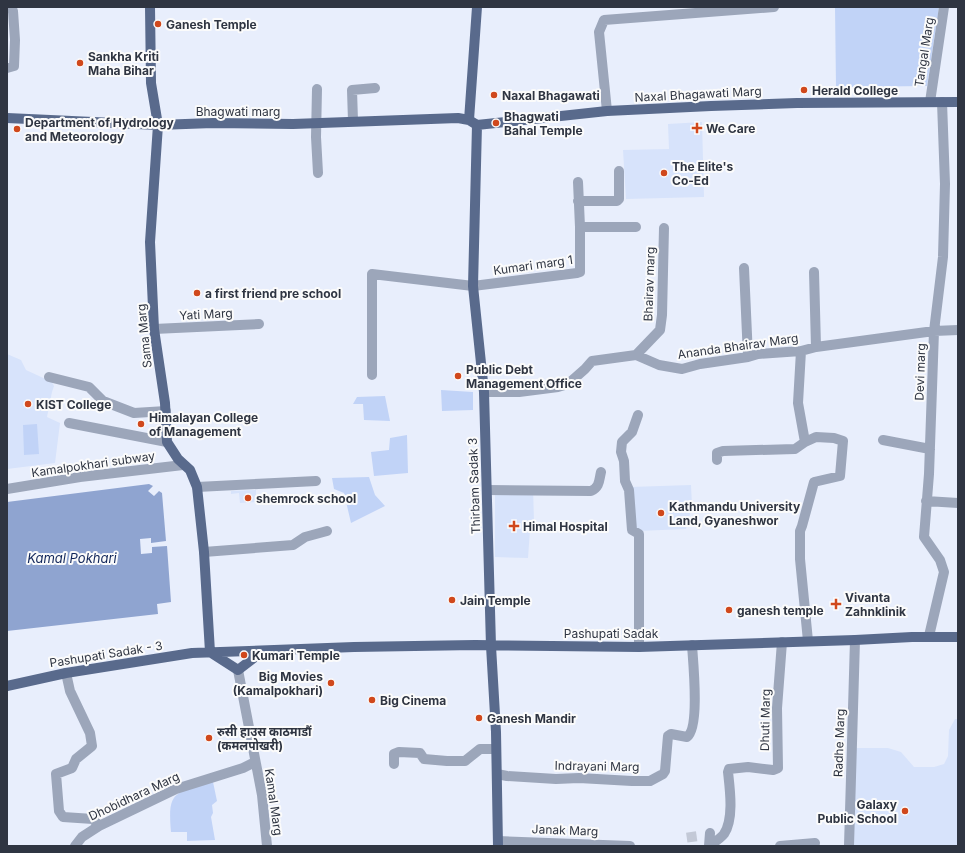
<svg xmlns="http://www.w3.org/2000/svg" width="965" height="853" font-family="Inter,'Noto Sans Devanagari',sans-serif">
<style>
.built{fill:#d7e3fb}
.green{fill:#c1d3f7}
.water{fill:#8fa4d0}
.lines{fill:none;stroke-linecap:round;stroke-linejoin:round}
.minor-tunnel{stroke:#c3c9d7;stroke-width:10;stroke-dasharray:10 5;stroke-linecap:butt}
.minor{stroke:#9ca6ba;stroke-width:10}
.major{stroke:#596a8c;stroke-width:10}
.poi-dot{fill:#d0481c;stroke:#fbfbfb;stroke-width:1.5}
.labels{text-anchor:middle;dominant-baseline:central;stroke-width:4;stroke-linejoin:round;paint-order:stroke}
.poi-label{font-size:12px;font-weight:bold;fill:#2f3542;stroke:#fbfbfb;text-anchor:start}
.street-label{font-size:12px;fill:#2f3542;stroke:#fbfbfb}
.water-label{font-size:13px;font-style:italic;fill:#102559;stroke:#fbfbfb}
</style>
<rect width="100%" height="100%" fill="#e8eefc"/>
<!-- built -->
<path class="built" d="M 702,122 L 704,197 L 626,199 L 623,150 L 669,149 L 668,124 Z
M 7,354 L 21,360 L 26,370 L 52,382 L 54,386 L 52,392 L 47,417 L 60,423 L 55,463 L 7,469 Z
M 691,485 L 692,506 L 686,529 L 638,531 L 633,529 L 630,487 Z
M 533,486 L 534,522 L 530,530 L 528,558 L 495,557 L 495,490 Z
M 256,490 L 256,502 L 240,503 L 239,493 L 231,494 L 231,491 Z
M 955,719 L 958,719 L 958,846 L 851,846 L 855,748 L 888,748 L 901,752 L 914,767 L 934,767 L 944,764 L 948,756 L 949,730 Z"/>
<!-- green -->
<path class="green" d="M 835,7 L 939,7 L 927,86 L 836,87 Z
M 441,390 L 473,392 L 473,410 L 442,411 Z
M 385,396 L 390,421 L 364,420 L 363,404 L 353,404 L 357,397 Z
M 37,424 L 39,454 L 24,455 L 23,425 Z
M 407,435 L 408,473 L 374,476 L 371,452 L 389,450 L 390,438 Z
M 369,477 L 375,495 L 385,506 L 351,523 L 344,493 L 334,489 L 332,478 Z
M 213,782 L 217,801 L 212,805 L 213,813 L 211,817 L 215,840 L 187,841 L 187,832 L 171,832 C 167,788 176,794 213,782 Z"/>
<!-- water -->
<path class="water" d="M 149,484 L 153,486 L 148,491 L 154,496 L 159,491 L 162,493 L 166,541 L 151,543 L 151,538 L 140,539 L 141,554 L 152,553 L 152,547 L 167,546 L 171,602 L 157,604 L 158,614 L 7,631 L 7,502 Z"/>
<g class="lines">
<!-- minor-tunnel -->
<path class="minor-tunnel" d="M 691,832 L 693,846"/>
<!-- minor -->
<path class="minor" d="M 7,68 L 14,66 L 15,40 L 13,11 L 8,7
M 317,89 L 316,137 L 318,173
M 930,102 L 944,7
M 607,111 L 599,32 L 604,20 L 774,7
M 353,121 L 352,90 L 375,88
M 578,201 L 617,201 L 619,199 L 619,171
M 580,227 L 636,227
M 744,268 L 748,357
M 814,272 L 816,347
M 154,329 L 259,324
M 801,351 L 798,403 L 805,442
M 636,355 L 660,330 L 662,315 L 664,228
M 372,375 L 372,274 L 473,286 L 577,273 L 580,272 L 580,227 L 578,182
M 49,377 L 89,387 L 103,401 L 134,413 L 166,411
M 484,392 L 519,392 L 558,387 L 568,384 L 585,369 L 592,361 L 636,355 L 659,365 L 682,369 L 700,364 L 748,357 L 758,354 L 801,351 L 816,347 L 934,331 L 958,330
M 638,415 L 632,432 L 622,442 L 621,452 L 624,461 L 625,481 L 629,490 L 632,530 L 639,534 L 639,647
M 69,423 L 167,442
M 883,440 L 930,449
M 717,460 L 717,453 L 723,451 L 795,449 L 805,442 L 816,437 L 834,438 L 843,441 L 840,476 L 814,482 L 802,526 L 800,531 L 800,559 L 808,641
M 197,487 L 316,481
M 7,489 L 80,477 L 183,465
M 487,490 L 591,491 C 600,487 599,480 601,472
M 926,501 L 958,503
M 204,552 L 293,545 L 305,537 L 327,531
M 929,636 L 944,572 L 940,560 L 924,537 L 929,474 L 934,331 L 943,257 L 945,184 L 942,102
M 238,670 L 262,795 L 267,846
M 66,673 L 70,691 L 90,733 L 92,746 L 76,759 L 72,768 L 56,774 L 59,811 L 63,817 L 93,819 L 99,826
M 394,764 L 394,754 L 399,752 L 420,753 L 424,759 L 447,761 L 465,761 L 480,749 L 496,749
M 497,774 L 507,776 L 556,779 L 579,778 L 632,781 L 650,781 L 663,774 L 665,771 L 668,736 L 671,734 L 687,737 C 700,728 693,661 692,645
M 498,841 L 630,846
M 75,846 L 82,837 L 99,826 L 176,789 L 243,768 L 255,762
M 709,846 C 713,843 720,839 724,834 C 734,819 730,790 728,772 L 729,769 L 748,767 L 773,770 L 778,768 L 777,708 L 782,642
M 709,846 L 710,833
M 780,846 L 815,843
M 849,846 L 855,640"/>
<!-- major -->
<path class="major" d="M 150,7 L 151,83 L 158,125 L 150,242 L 154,329 L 165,403 L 167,442 L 178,459 L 190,470 L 197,487 L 204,552 L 210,652
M 7,118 L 158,125 L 213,123 L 293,124 L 458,118 L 469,120 L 477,125 L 607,111 L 711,106 L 797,103 L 958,102
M 469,120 L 477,7
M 477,125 L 473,286 L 484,392 L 491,646 L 496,732 L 498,846
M 210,652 L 238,670 L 263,651
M 7,686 L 66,673 L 192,653 L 354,647 L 475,645 L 639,647 L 855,640 L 912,637 L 958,637"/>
</g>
<!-- markers -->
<g class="poi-dot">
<circle cx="158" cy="24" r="4"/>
<circle cx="80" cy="63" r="4"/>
<circle cx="804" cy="90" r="4"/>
<circle cx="494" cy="95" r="4"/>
<circle cx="496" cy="123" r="4"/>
<path d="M695 122h4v4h4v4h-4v4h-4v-4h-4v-4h4z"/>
<circle cx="17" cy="129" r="4"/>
<circle cx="664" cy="173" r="4"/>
<circle cx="197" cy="293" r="4"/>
<circle cx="458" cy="376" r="4"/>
<circle cx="28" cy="404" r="4"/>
<circle cx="141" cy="424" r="4"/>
<circle cx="248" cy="498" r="4"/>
<circle cx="661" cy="513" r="4"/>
<path d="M512 520h4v4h4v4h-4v4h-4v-4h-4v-4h4z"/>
<circle cx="452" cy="600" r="4"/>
<path d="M834 598h4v4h4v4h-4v4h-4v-4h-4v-4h4z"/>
<circle cx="729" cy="610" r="4"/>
<circle cx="244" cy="655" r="4"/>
<circle cx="331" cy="683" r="4"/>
<circle cx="372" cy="700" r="4"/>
<circle cx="479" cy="718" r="4"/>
<circle cx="209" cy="738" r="4"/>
<circle cx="905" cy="811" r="4"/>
</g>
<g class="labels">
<!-- poi labels -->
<g class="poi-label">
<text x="166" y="24">Ganesh Temple</text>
<text x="88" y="56">Sankha Kriti<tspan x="88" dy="14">Maha Bihar</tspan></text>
<text x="812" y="90">Herald College</text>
<text x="502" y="95">Naxal Bhagawati</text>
<text x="504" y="116">Bhagwati<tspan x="504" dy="14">Bahal Temple</tspan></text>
<text x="25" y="122">Department of Hydrology<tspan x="25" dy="14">and Meteorology</tspan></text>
<text x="706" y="128">We Care</text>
<text x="672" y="166">The Elite's<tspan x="672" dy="14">Co-Ed</tspan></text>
<text x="205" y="293">a first friend pre school</text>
<text x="466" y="369">Public Debt<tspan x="466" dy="14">Management Office</tspan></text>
<text x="36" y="404">KIST College</text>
<text x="149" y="417">Himalayan College<tspan x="149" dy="14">of Management</tspan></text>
<text x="256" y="498">shemrock school</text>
<text x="669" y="506">Kathmandu University<tspan x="669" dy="14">Land, Gyaneshwor</tspan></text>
<text x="523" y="526">Himal Hospital</text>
<text x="845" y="597">Vivanta<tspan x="845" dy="14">Zahnklinik</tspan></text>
<text x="460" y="600">Jain Temple</text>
<text x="737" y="610">ganesh temple</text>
<text x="252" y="655">Kumari Temple</text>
<text x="323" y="676" text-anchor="end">Big Movies<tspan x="323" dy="14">(Kamalpokhari)</tspan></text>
<text x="380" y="700">Big Cinema</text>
<text x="487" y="718">Ganesh Mandir</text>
<text x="217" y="731">रुसी हाउस काठमाडौं<tspan x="217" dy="14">(कमलपोखरी)</tspan></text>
<text x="897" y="804" text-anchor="end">Galaxy<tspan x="897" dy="14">Public School</tspan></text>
</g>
<!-- street labels -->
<g class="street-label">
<text transform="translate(924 52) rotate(-81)">Tangal Marg</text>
<text transform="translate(698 94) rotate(-3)">Naxal Bhagawati Marg</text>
<text x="238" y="111">Bhagwati marg</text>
<text transform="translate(533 265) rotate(-8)">Kumari marg 1</text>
<text transform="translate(649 284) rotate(-88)">Bhairav marg</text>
<text transform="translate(206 314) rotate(-3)">Yati Marg</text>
<text transform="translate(144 336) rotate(-96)">Sama Marg</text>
<text transform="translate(738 346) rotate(-8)">Ananda Bhairav Marg</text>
<text transform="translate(920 372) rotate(-88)">Devi marg</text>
<text transform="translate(93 464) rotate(-8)">Kamalpokhari subway</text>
<text transform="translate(474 486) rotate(-92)">Thirbam Sadak 3</text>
<text x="611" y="633">Pashupati Sadak</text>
<text transform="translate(106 654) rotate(-9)">Pashupati Sadak - 3</text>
<text transform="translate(765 720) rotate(-89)">Dhuti Marg</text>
<text transform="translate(839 743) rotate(-88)">Radhe Marg</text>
<text transform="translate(597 766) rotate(1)">Indrayani Marg</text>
<text transform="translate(134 796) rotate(-25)">Dhobidhara Marg</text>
<text transform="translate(274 802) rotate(82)">Kamal Marg</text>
<text transform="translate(565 830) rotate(2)">Janak Marg</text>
</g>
<!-- water labels -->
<g class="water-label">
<text x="72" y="558">Kamal Pokhari</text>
</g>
</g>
<!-- border -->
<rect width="965" height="853" fill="none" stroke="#2f3542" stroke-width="16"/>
</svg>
